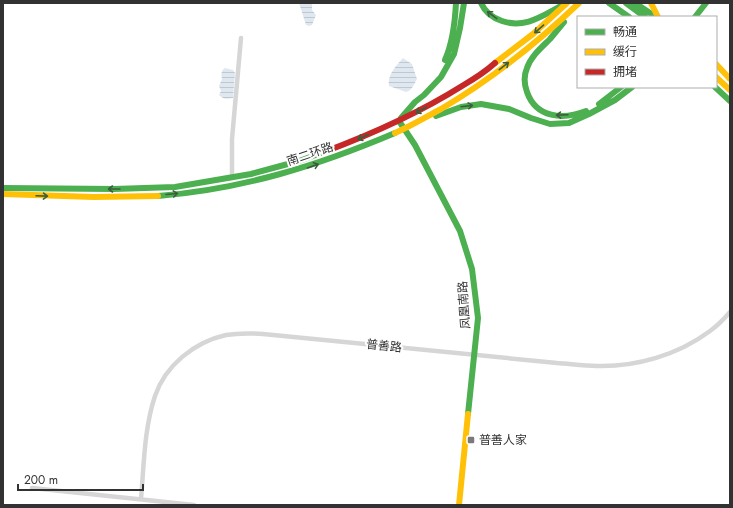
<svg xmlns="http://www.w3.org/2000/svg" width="733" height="508" font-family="Jost,'Noto Sans SC',sans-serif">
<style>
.water{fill:url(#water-rules)}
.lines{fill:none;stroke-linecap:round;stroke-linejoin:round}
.street{stroke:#d6d6d6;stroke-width:4.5}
.fast{stroke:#4caf50;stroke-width:6}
.slow{stroke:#ffc107;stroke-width:6}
.jam{stroke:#c62828;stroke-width:6}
.oneway{stroke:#3b5e3c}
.poi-dot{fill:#7a7a7a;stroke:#fff;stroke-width:1.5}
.labels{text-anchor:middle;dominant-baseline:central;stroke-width:4;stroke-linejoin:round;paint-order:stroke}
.street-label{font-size:12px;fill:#323232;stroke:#fff}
.poi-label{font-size:12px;fill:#323232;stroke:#fff;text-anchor:start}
</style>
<defs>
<pattern id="water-rules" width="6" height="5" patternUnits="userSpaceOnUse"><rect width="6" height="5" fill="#dfe8f1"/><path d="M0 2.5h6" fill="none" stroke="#c0c7cf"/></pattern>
</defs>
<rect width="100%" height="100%" fill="#fff"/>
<!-- water -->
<path class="water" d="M 299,3 L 312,3 L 312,10 L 316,15 L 312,25 L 309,26 L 306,25 Z
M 403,58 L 412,64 L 417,79 C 414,84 412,91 406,92 L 389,86 C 387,75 396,66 403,58 Z
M 225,68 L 233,70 L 235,73 L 233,98 C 227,99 224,100 219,95 L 221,91 L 219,86 L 222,79 C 221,75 221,70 225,68 Z"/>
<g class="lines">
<!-- street -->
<path class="street" d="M 232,178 L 232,139 L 241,38
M 32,488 L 194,505
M 141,499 C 144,465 144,429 155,396 C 165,366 194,342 226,335 C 238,333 250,333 263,334 L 557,363 C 571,364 584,366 597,366 C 636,367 678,355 710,331 C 717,326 724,319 730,312"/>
<!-- fast -->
<path class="fast" d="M 481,3 C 485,12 493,18 502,21 C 524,29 542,16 561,6
M 609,3 L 629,17
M 626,3 L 645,17
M 635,3 L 656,17
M 695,17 L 706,3
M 564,22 C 559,28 555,33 550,39 C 542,47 531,56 527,68 C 524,75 524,84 527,92 C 536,118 563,120 586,111
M 445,60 C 453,42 455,23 456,3
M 715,87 L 730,101
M 599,104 L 621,87
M 436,116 L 461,107 L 481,104 L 509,109 L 531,118 L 550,124 L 569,123 L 589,114 L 615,100 L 632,87
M 401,118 L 415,102 L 424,95 L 441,77 L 454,54 L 460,28 L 464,3
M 399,121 L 415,145 L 460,231 L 472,269 L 478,318 L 468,414
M 3,188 L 114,189 L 175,187 L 251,174 L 299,161 L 324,152
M 158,196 C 243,189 317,166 395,133"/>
<!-- slow -->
<path class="slow" d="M 651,3 L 658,17
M 495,63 L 533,34 L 567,3
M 716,64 L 730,79
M 716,77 L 730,90
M 395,133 C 411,126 426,117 441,109 C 492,79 537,43 579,3
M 3,194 L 94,197 L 158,196
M 459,505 L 468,414"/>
<!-- jam -->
<path class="jam" d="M 324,152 C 372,134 419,113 462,86 C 474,79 485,72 495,63"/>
</g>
<!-- one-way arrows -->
<defs><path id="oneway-shaft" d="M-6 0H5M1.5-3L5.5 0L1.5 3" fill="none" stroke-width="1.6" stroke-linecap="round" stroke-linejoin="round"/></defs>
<g class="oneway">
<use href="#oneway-shaft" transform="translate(492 15) rotate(-143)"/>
<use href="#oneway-shaft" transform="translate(539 29) rotate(139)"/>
<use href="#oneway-shaft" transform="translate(504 66) rotate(-38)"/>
<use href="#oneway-shaft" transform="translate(467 106) rotate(-7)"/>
<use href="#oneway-shaft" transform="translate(421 110) rotate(153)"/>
<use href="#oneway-shaft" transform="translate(562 115) rotate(178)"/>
<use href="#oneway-shaft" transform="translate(363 137) rotate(156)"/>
<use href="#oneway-shaft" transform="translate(313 166) rotate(-19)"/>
<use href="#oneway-shaft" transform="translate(114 189) rotate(180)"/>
<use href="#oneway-shaft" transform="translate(172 194) rotate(-5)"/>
<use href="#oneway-shaft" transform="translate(42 196) rotate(2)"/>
</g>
<!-- markers -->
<rect class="poi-dot" x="467" y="436" width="8" height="8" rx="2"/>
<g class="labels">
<!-- street labels -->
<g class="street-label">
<text transform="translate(310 154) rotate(-19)">南二环路</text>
<text transform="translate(464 305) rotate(-94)">凤凰南路</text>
<text transform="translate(384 346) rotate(6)">普善路</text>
</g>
<!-- poi labels -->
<g class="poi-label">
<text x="479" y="440">普善人家</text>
</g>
</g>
<!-- border -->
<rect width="733" height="508" fill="none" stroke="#323232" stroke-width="8"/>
<!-- legend -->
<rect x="577" y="16" width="140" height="72" fill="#ffffff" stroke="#adadad"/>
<rect x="585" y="29" width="20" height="6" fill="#4caf50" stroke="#adadad"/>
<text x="613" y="36" font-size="12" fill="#323232">畅通</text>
<rect x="585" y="49" width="20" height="6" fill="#ffc107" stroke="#adadad"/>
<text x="613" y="56" font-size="12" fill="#323232">缓行</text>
<rect x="585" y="69" width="20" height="6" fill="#c62828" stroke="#adadad"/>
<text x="613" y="76" font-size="12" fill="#323232">拥堵</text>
<!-- scale -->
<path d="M18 484v6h125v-6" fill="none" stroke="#323232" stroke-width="2"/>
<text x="24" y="484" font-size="12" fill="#323232" stroke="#ffffff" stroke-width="3" paint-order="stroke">200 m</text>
</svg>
